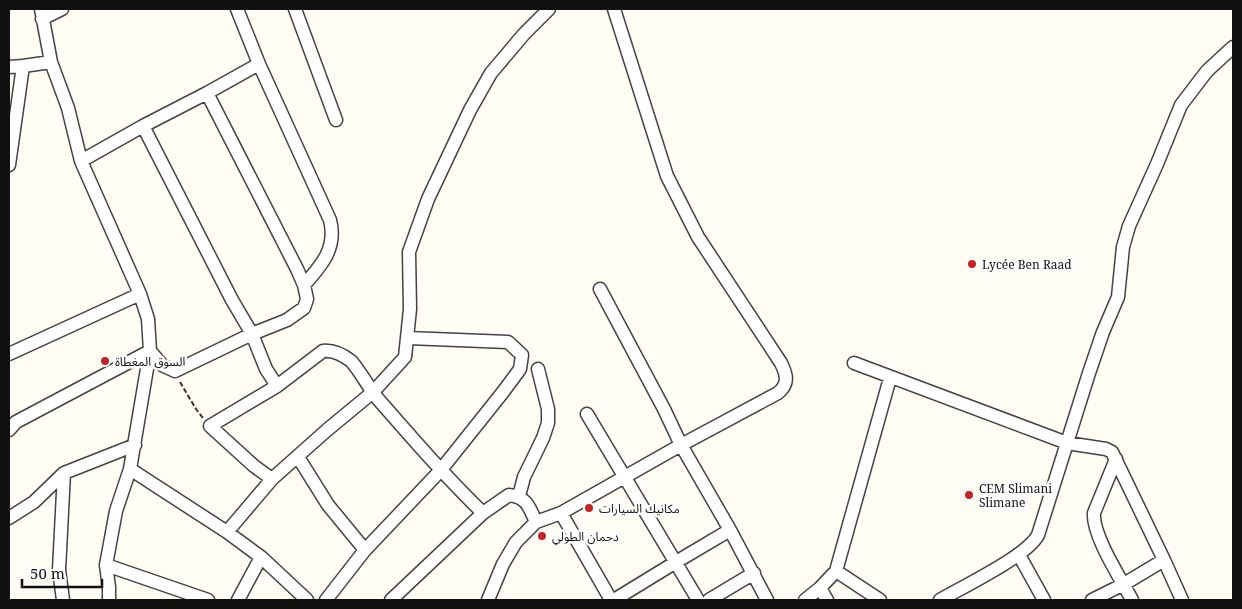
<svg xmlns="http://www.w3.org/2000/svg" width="1242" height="609" font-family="'Noto Serif','Noto Sans Arabic',serif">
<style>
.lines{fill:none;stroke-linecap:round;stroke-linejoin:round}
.minor-casing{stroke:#434343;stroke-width:15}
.path{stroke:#323232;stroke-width:2;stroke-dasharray:5 2.5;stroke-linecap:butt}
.minor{stroke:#fff;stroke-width:12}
.poi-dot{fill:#c52427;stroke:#fff;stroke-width:2}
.labels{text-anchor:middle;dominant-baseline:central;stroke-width:5;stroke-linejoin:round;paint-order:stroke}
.poi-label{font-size:12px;fill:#101010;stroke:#fff;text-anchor:start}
</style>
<rect width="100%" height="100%" fill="#fffdf4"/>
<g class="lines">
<!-- minor casing -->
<g class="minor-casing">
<path id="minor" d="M 41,9 L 51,62 L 68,108 L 81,161 L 140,294 L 148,319 L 150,351 L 130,469 L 227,532 L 261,557 L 307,600
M 237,9 L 259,64 L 330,220 C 337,248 322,265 304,285
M 295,9 L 336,120
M 42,19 L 62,9
M 9,67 L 23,66
M 143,126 L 232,300 L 252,334 L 266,369 L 277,386
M 81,161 L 143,126 L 207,93 L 259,64
M 9,165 L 23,66 L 51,62
M 600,289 L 664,409 L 681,445 L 730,530 L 767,600
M 9,354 L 140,294
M 854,363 L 1067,443 L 1106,449 L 1112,452 L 1164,560 L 1182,600
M 587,414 L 698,600
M 9,430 L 16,422 L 150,351 L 162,365 L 175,371 L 252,334 L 287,320 L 304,308 L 307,299 L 304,285 L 297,269 L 207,93
M 298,457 L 328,505 L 365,550
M 1116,459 L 1094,513 C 1092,535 1121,579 1132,600
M 272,479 L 254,466 L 210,426 L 277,386 L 323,351 C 332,350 343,355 351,361 C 361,372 368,387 378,399 C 412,438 445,476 483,513
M 519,496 L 524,477 L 543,438 L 548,423 L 548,409 L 538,369
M 561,513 L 611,600
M 9,518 L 34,502 L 64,473 L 135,445
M 227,532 L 272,479 L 327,430 L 373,392 L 405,357 L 410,309 L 409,252 L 428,199 L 470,110 L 491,73 L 524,34 L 549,9
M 1019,555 L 1044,600
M 106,565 L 208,600
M 836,571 L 880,600
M 820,588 L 827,600
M 63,600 L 59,570 L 64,473
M 109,600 L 109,587 L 106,565 L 116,511 L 130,469
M 238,600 L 261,557
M 326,600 L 365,550 L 440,471 L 503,392 L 520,369 L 522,355 L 508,342 L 408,338
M 391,600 L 483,513 L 509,495 C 527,497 529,507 536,522
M 488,600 L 503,564 L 516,542 L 536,522 L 561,513 L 681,445 L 778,393 C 789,384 787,375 781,363 L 698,237 L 667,176 L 614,9
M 614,600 L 676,562 L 730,530
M 709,600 L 754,573
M 805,600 L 820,588 L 836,571 L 890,378
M 940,600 C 964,586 1027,556 1038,535 L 1089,373 L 1103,332 L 1118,297 L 1123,247 L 1129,226 L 1157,164 L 1181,105 L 1207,71 L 1233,47
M 1092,600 L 1124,584 L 1164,560"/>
</g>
<!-- path -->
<path class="path" d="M 180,382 L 196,409 L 203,418"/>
<!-- minor -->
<use href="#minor" class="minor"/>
</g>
<!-- markers -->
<g class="poi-dot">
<circle cx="972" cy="264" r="5"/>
<circle cx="105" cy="361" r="5"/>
<circle cx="969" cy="495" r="5"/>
<circle cx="589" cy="508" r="5"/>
<circle cx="542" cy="536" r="5"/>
</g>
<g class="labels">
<!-- poi labels -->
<g class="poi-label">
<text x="982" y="264">Lycée Ben Raad</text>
<text x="115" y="361">السوق المغطاة</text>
<text x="979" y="488">CEM Slimani<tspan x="979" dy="14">Slimane</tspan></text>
<text x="599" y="508">مكانيك السيارات</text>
<text x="552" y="536">دحمان الطولي</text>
</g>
</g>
<!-- border -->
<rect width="1242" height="609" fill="none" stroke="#101010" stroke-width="20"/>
<!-- scale -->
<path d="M22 579v8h80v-8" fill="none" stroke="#101010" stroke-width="2.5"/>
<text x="30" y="579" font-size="15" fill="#101010" stroke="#ffffff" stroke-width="4" paint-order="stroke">50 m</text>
</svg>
